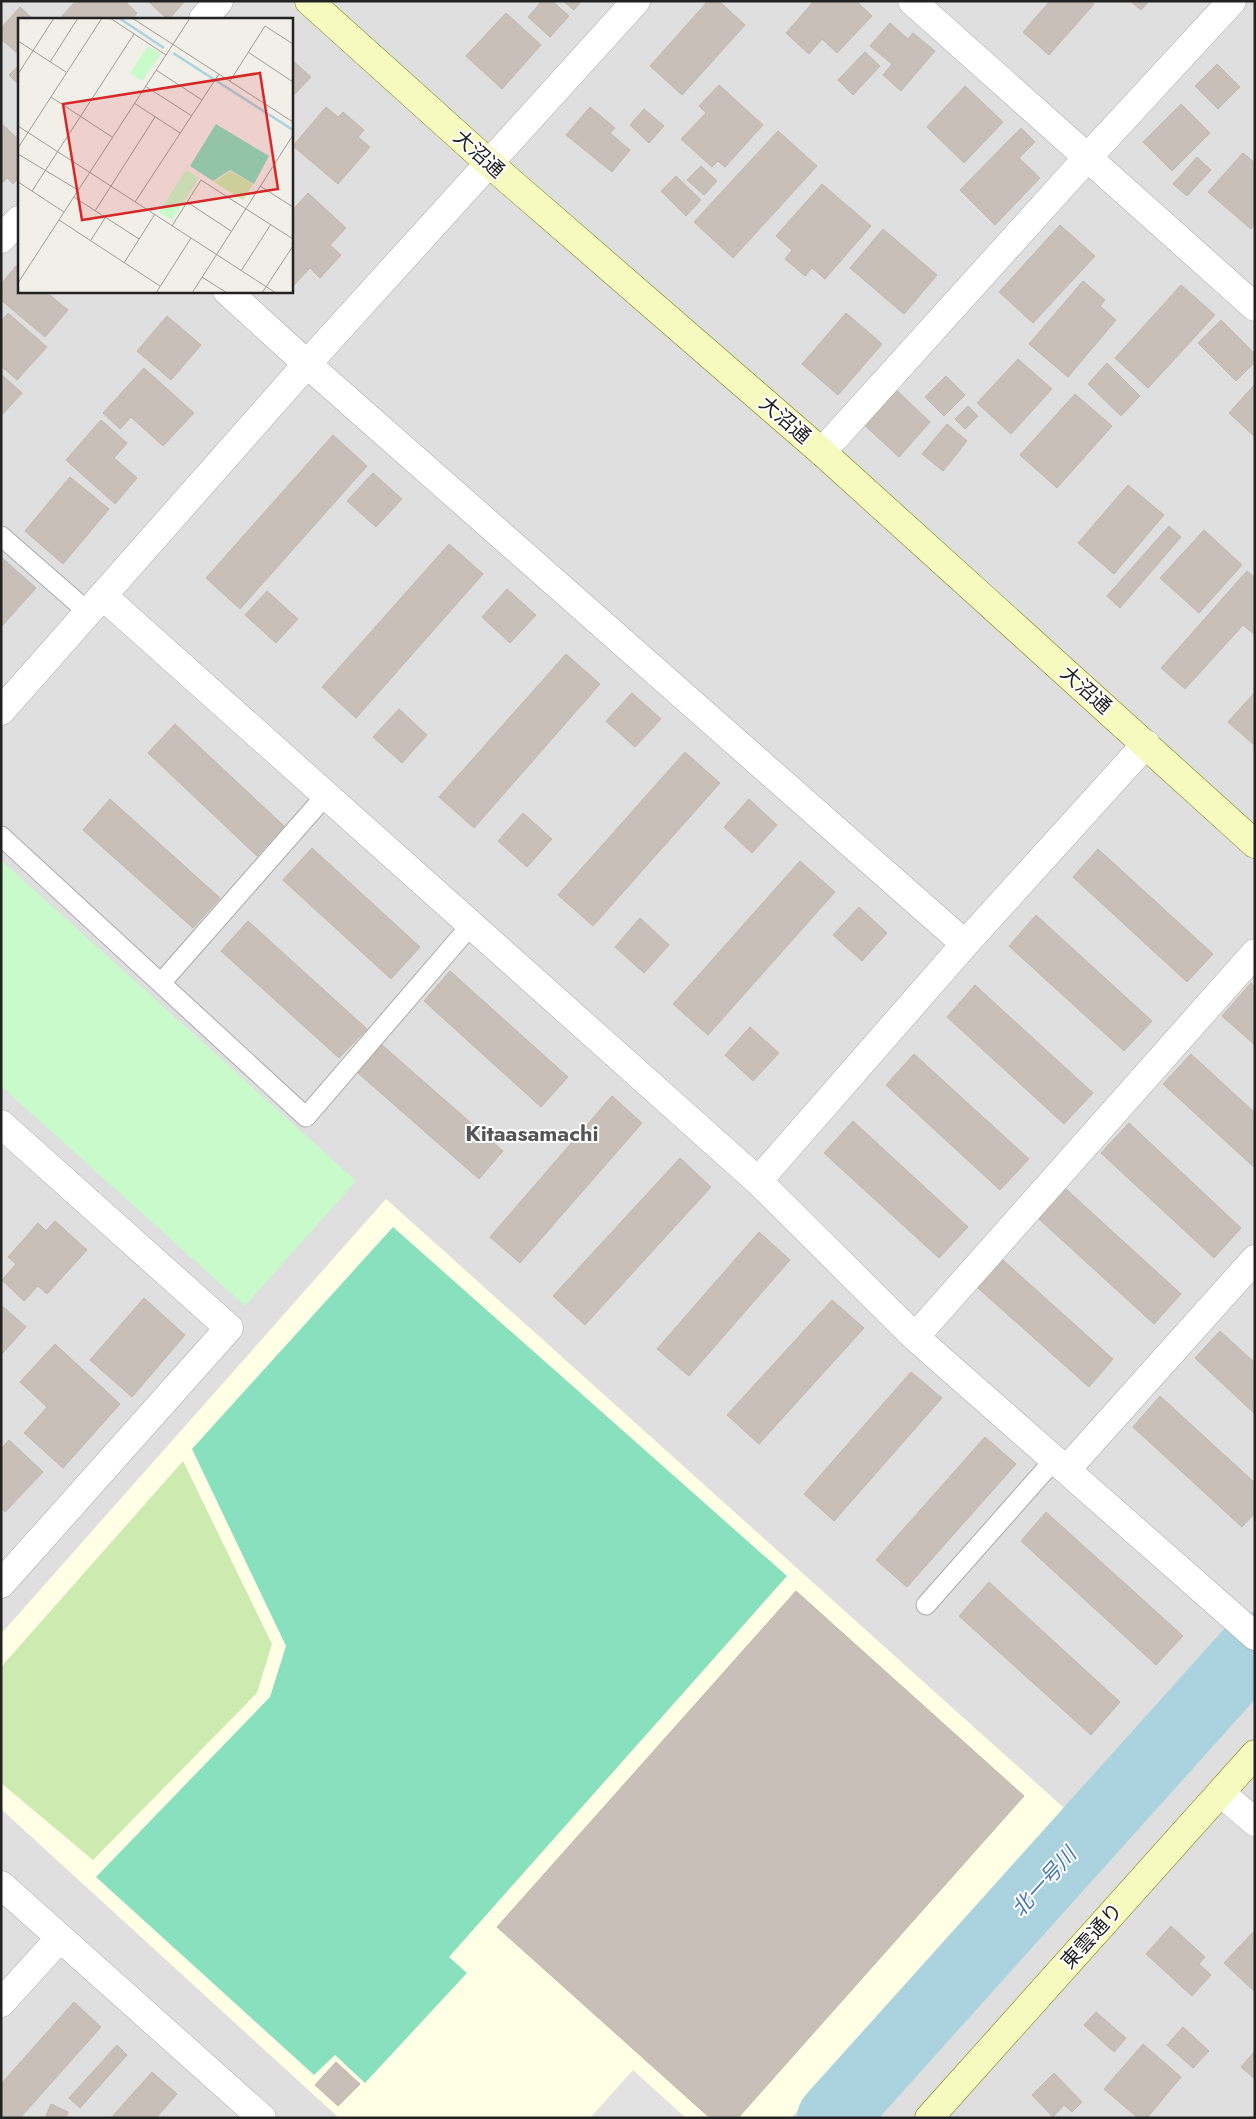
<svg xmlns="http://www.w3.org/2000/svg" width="1256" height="2119" font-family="Jost,'Noto Sans JP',sans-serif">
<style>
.residential{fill:#e0dfdf;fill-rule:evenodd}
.education{fill:#ffffe5}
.grass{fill:#cdebb0}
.park{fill:#c8facc}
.pitch{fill:#88e0be}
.parking{fill:#e2e2e2}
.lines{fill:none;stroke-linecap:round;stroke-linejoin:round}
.river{stroke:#aad3df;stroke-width:70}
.building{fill:#c7bfb8;stroke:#c4b6ab}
.lane-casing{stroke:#a9a9a9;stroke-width:21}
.street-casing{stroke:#a9a9a9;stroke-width:29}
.secondary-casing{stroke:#707d05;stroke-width:29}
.lane{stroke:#fff;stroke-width:19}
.street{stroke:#fff;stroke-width:28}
.secondary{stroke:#f7fabf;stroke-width:28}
.labels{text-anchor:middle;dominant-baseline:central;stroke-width:4;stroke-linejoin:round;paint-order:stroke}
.street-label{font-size:20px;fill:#222;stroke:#fff}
.water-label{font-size:21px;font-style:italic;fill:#4a7aab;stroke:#fff}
.quarter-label{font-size:22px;font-weight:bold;fill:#555;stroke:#fff}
.inset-river{fill:none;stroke:#aad3df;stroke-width:2.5}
.inset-road{fill:none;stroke:#9f9d99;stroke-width:1}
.view{fill:#d62828;fill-opacity:0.15;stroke:#d62828;stroke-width:2.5}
.inset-edge{fill:none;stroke:#222;stroke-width:2.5}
</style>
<rect width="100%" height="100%" fill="#f2efe9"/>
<!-- residential -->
<path class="residential" d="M 1,1 L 1255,1 L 1255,2118 L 1,2118 ZM 19,19 L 291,19 L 291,291 L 19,291 Z"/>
<!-- education -->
<path class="education" d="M 386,1199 L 1064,1808 L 791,2118 L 339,2118 L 1,1809 L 1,1634 Z"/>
<!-- grass -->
<path class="grass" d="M 183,1461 L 272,1644 L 257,1693 L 93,1860 L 1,1783 L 1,1667 Z"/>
<!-- park -->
<path class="park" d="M 1,860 L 356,1181 L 245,1306 L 1,1086 Z"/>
<!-- pitch -->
<path class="pitch" d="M 393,1227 L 787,1576 L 449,1957 L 467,1973 L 365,2083 L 335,2055 L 314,2075 L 96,1877 L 270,1697 L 286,1646 L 192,1449 Z"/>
<!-- parking -->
<path class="parking" d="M 633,2070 L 686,2118 L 590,2118 Z"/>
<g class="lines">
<!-- river -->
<path class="river" d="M 832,2118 L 1255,1647"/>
</g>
<!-- building -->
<path class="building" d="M 76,1 L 125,1 L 137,13 L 132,19 L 65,19 L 62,16 Z
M 148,1 L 185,1 L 169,19 L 167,19 Z
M 542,1 L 552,1 L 569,16 L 550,37 L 528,17 Z
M 563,1 L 580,1 L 581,2 L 574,10 Z
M 708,1 L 719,1 L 745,25 L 682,95 L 650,66 Z
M 814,1 L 856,1 L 872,16 L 837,53 L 822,39 L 809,54 L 786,33 Z
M 1050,1 L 1090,1 L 1094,4 L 1049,55 L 1023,32 Z
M 1130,1 L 1149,1 L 1141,10 Z
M 20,7 L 33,19 L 19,19 L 19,48 L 16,52 L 1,39 L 1,28 Z
M 506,13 L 541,45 L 502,89 L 466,56 Z
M 890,23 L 908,39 L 913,33 L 935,51 L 901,91 L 883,75 L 892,64 L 870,46 Z
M 865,52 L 880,66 L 853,95 L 838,80 Z
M 291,59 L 311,77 L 291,98 Z
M 1217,64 L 1240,87 L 1218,109 L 1195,86 Z
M 19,65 L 19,85 L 9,75 Z
M 719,85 L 763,125 L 725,167 L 718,161 L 712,167 L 681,139 L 706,113 L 699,106 Z
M 965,86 L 1003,122 L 964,163 L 927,127 Z
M 1181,104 L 1210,133 L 1172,171 L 1143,142 Z
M 326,107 L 338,117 L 343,112 L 364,130 L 358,137 L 370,147 L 338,184 L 293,146 Z
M 590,107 L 615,128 L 610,133 L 630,150 L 612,172 L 566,135 Z
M 644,109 L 664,126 L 649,143 L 630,125 Z
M 1,123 L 19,140 L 19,178 L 13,184 L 7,178 L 1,184 Z
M 1021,128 L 1035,142 L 1019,158 L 1040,178 L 995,225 L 960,190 Z
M 778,131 L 817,166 L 733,258 L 694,222 Z
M 1243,153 L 1255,163 L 1255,224 L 1251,229 L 1208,192 Z
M 1197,157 L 1211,170 L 1187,196 L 1173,184 Z
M 701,166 L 717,181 L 704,195 L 687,180 Z
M 676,176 L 701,200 L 686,216 L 661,191 Z
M 822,184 L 871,226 L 825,279 L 812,268 L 805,276 L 785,259 L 792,250 L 776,236 Z
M 308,193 L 346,228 L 330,245 L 341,255 L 320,278 L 310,268 L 291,288 L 291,212 Z
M 1060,225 L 1095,256 L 1033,323 L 999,292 Z
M 883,229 L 937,275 L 904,314 L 850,268 Z
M 16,266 L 19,269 L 19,291 L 45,291 L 68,310 L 45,337 L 1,300 L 1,284 Z
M 1083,281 L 1105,300 L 1100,306 L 1116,320 L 1068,377 L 1029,344 Z
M 1181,285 L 1215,315 L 1148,388 L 1115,358 Z
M 8,313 L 47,347 L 17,380 L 1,366 L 1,321 Z
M 846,313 L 882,344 L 838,395 L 802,364 Z
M 167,316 L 201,345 L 171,380 L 137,351 Z
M 1221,320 L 1255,354 L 1255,362 L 1236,381 L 1198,343 Z
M 1018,359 L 1052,389 L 1011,434 L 977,403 Z
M 1107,363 L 1140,396 L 1121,416 L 1088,384 Z
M 144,368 L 194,413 L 163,446 L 131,417 L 120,429 L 103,413 Z
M 1,374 L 22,393 L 1,416 Z
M 946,376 L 965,395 L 944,416 L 925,397 Z
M 1255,384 L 1255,437 L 1229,413 Z
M 892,386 L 930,422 L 899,457 L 860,421 Z
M 1075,394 L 1112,426 L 1057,488 L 1020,455 Z
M 968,406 L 978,416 L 965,429 L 955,419 Z
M 101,420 L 127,443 L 114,458 L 137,478 L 115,504 L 66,460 Z
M 947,424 L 967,441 L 943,471 L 922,454 Z
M 333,435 L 367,466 L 240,609 L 206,578 Z
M 373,473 L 402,499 L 376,527 L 347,501 Z
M 70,477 L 109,509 L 63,564 L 25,531 Z
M 1128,485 L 1164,515 L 1114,574 L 1078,543 Z
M 1169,526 L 1181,537 L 1120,608 L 1107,596 Z
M 1204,530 L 1242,565 L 1199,613 L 1160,578 Z
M 449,544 L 483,574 L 356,718 L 322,687 Z
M 1,557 L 36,588 L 1,627 Z
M 1247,571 L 1255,578 L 1255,635 L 1243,625 L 1185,689 L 1161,668 Z
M 507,589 L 536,615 L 510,643 L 482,617 Z
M 267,591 L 298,619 L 276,643 L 245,615 Z
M 566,654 L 600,684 L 474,828 L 439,797 Z
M 1255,692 L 1255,742 L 1253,744 L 1228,722 Z
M 632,693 L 661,719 L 635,747 L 606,721 Z
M 399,709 L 427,735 L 402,763 L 373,737 Z
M 175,724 L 284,826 L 257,856 L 148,753 Z
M 685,752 L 720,783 L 593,926 L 558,895 Z
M 110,799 L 220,898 L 193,928 L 83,830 Z
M 749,799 L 777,825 L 752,853 L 724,827 Z
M 523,813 L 552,839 L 527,867 L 498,841 Z
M 312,848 L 420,947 L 391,979 L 283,880 Z
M 1098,849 L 1213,954 L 1187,982 L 1073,877 Z
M 800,861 L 835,892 L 708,1035 L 673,1004 Z
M 859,907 L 887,933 L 862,961 L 833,935 Z
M 1036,915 L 1152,1021 L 1124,1051 L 1009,946 Z
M 640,918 L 669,945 L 644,973 L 615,947 Z
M 248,921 L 367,1029 L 339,1058 L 221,951 Z
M 450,971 L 568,1077 L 541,1107 L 424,1001 Z
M 1251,983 L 1255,987 L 1255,1045 L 1222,1016 Z
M 975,985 L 1093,1093 L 1064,1124 L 947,1017 Z
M 750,1027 L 779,1053 L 753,1081 L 725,1055 Z
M 382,1045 L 503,1151 L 479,1179 L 358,1073 Z
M 914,1054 L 1029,1159 L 1000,1190 L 886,1085 Z
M 1191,1054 L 1255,1113 L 1255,1168 L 1163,1084 Z
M 612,1096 L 642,1123 L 520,1263 L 490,1237 Z
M 853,1121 L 968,1227 L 939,1258 L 824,1153 Z
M 1129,1123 L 1241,1228 L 1214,1258 L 1101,1153 Z
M 680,1158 L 711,1187 L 585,1325 L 553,1296 Z
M 1066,1189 L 1181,1294 L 1154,1324 L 1039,1219 Z
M 55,1221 L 87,1250 L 47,1294 L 38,1286 L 24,1301 L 2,1280 L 16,1264 L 8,1257 L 38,1223 L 46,1231 Z
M 759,1232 L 790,1260 L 689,1376 L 657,1349 Z
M 1003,1260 L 1113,1359 L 1089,1387 L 978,1288 Z
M 144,1298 L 185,1335 L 132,1397 L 90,1360 Z
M 832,1300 L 864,1328 L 759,1444 L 727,1415 Z
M 1,1305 L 26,1327 L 1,1355 Z
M 1220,1331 L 1255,1363 L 1255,1414 L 1195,1358 Z
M 55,1344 L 120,1404 L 63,1468 L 24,1433 L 47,1407 L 20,1382 Z
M 911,1372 L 942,1398 L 834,1521 L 804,1494 Z
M 1160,1396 L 1255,1483 L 1255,1513 L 1242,1527 L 1133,1427 Z
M 985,1437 L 1016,1464 L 907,1587 L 876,1560 Z
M 9,1440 L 43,1472 L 5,1512 L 1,1508 L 1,1449 Z
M 1046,1512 L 1183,1636 L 1156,1665 L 1021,1541 Z
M 989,1582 L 1120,1702 L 1091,1735 L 959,1616 Z
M 796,1591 L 1024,1796 L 738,2118 L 710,2118 L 497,1927 Z
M 1171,1926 L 1205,1957 L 1199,1964 L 1211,1975 L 1192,1996 L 1146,1954 Z
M 1255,1930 L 1255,1992 L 1224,1963 Z
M 74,2002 L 101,2027 L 20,2118 L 1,2118 L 1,2084 Z
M 1096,2012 L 1126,2038 L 1114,2052 L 1084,2025 Z
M 1183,2027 L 1209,2051 L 1193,2068 L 1167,2045 Z
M 1143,2044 L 1181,2077 L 1147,2118 L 1138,2118 L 1104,2089 Z
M 117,2045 L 127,2055 L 80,2108 L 69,2098 Z
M 1255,2051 L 1255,2079 L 1241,2067 Z
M 336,2062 L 360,2084 L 338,2106 L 315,2085 Z
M 152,2072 L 177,2094 L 156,2118 L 111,2118 Z
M 1054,2073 L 1082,2102 L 1072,2112 L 1064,2105 L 1053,2117 L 1032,2095 Z
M 51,2104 L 68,2112 L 66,2118 L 45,2118 Z"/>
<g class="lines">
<!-- lane casing -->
<g class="lane-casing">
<path id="lane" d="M 1,536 L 88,612
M 1,836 L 306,1117 L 471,925
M 161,983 L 326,795
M 926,1605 L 1055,1459"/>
</g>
<!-- street casing -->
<g class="street-casing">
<path id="street" d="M 912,1 L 1255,307
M 203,19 L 219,1
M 1,239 L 19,220
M 227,291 L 307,364 L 965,944
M 822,452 L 1088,157 L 1232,1
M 103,596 L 758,1181 L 915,1337 L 1255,1636
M 1,711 L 307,364 L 636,1
M 1,1124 L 229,1328 L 1,1584
M 758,1181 L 965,944 L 1146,744
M 915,1337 L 1255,953
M 1067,1469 L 1255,1259
M 1221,1793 L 1255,1822
M 1,1885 L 262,2118
M 1,2003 L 60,1938"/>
</g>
<!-- secondary casing -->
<g class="secondary-casing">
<path id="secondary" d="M 309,1 L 490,164 L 822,452 L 1255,844
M 929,2118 L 1255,1754"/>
</g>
<!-- lane -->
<use href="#lane" class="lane"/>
<!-- street -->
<use href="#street" class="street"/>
<!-- secondary -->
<use href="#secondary" class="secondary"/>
</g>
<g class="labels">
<!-- street labels -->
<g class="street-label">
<text transform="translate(479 154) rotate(42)">大沼通</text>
<text transform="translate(785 420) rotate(41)">大沼通</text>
<text transform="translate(1086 690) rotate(42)">大沼通</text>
<text transform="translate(1092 1936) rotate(-48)">東雲通り</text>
</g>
<!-- water labels -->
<g class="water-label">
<text transform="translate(1044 1882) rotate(-48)">北一号川</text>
</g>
<!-- quarter labels -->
<g class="quarter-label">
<text x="532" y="1133">Kitaasamachi</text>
</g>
</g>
<!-- overview -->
<g transform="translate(18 18)">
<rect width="275" height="275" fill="#f2efe9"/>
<path d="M 212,153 L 235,166 L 225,182 L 196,164 Z" fill="#cdebb0"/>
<path d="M 130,28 L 143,36 L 124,63 L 112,55 ZM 168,152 L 181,160 L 154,202 L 141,194 Z" fill="#c8facc"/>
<path d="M 198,106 L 251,138 L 236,166 L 212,152 L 195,163 L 172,148 Z" fill="#88e0be"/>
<path class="inset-river" d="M 101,0 L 146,30M 155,35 L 275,112"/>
<path class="inset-road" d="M 92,0 L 148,37M 114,0 L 275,104M 0,23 L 48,54M 230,34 L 275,64M 32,44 L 60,0M 138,52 L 184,82M 0,56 L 36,0M 212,63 L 247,8 L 275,26M 127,68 L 174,98M 33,79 L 94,119M 116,85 L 162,115M 0,108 L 258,275M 0,130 L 84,0M 0,136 L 60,172M 0,164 L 46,194M 242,168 L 275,189M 14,173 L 116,16M 56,179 L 121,221M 117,184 L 201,56M 169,184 L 213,213M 77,193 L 137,99M 41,202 L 142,268M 154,208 L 183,162 L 275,221M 73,222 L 87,200M 106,245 L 137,196M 223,253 L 253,206M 184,259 L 209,275M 0,265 L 172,0M 138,275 L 173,220M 174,275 L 275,117M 244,275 L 275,228"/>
<path class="view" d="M 242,55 L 260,171 L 64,202 L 45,86 Z"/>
<rect width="275" height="275" class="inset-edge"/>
</g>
<!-- border -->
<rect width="1256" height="2119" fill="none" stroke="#222222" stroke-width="5"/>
</svg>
